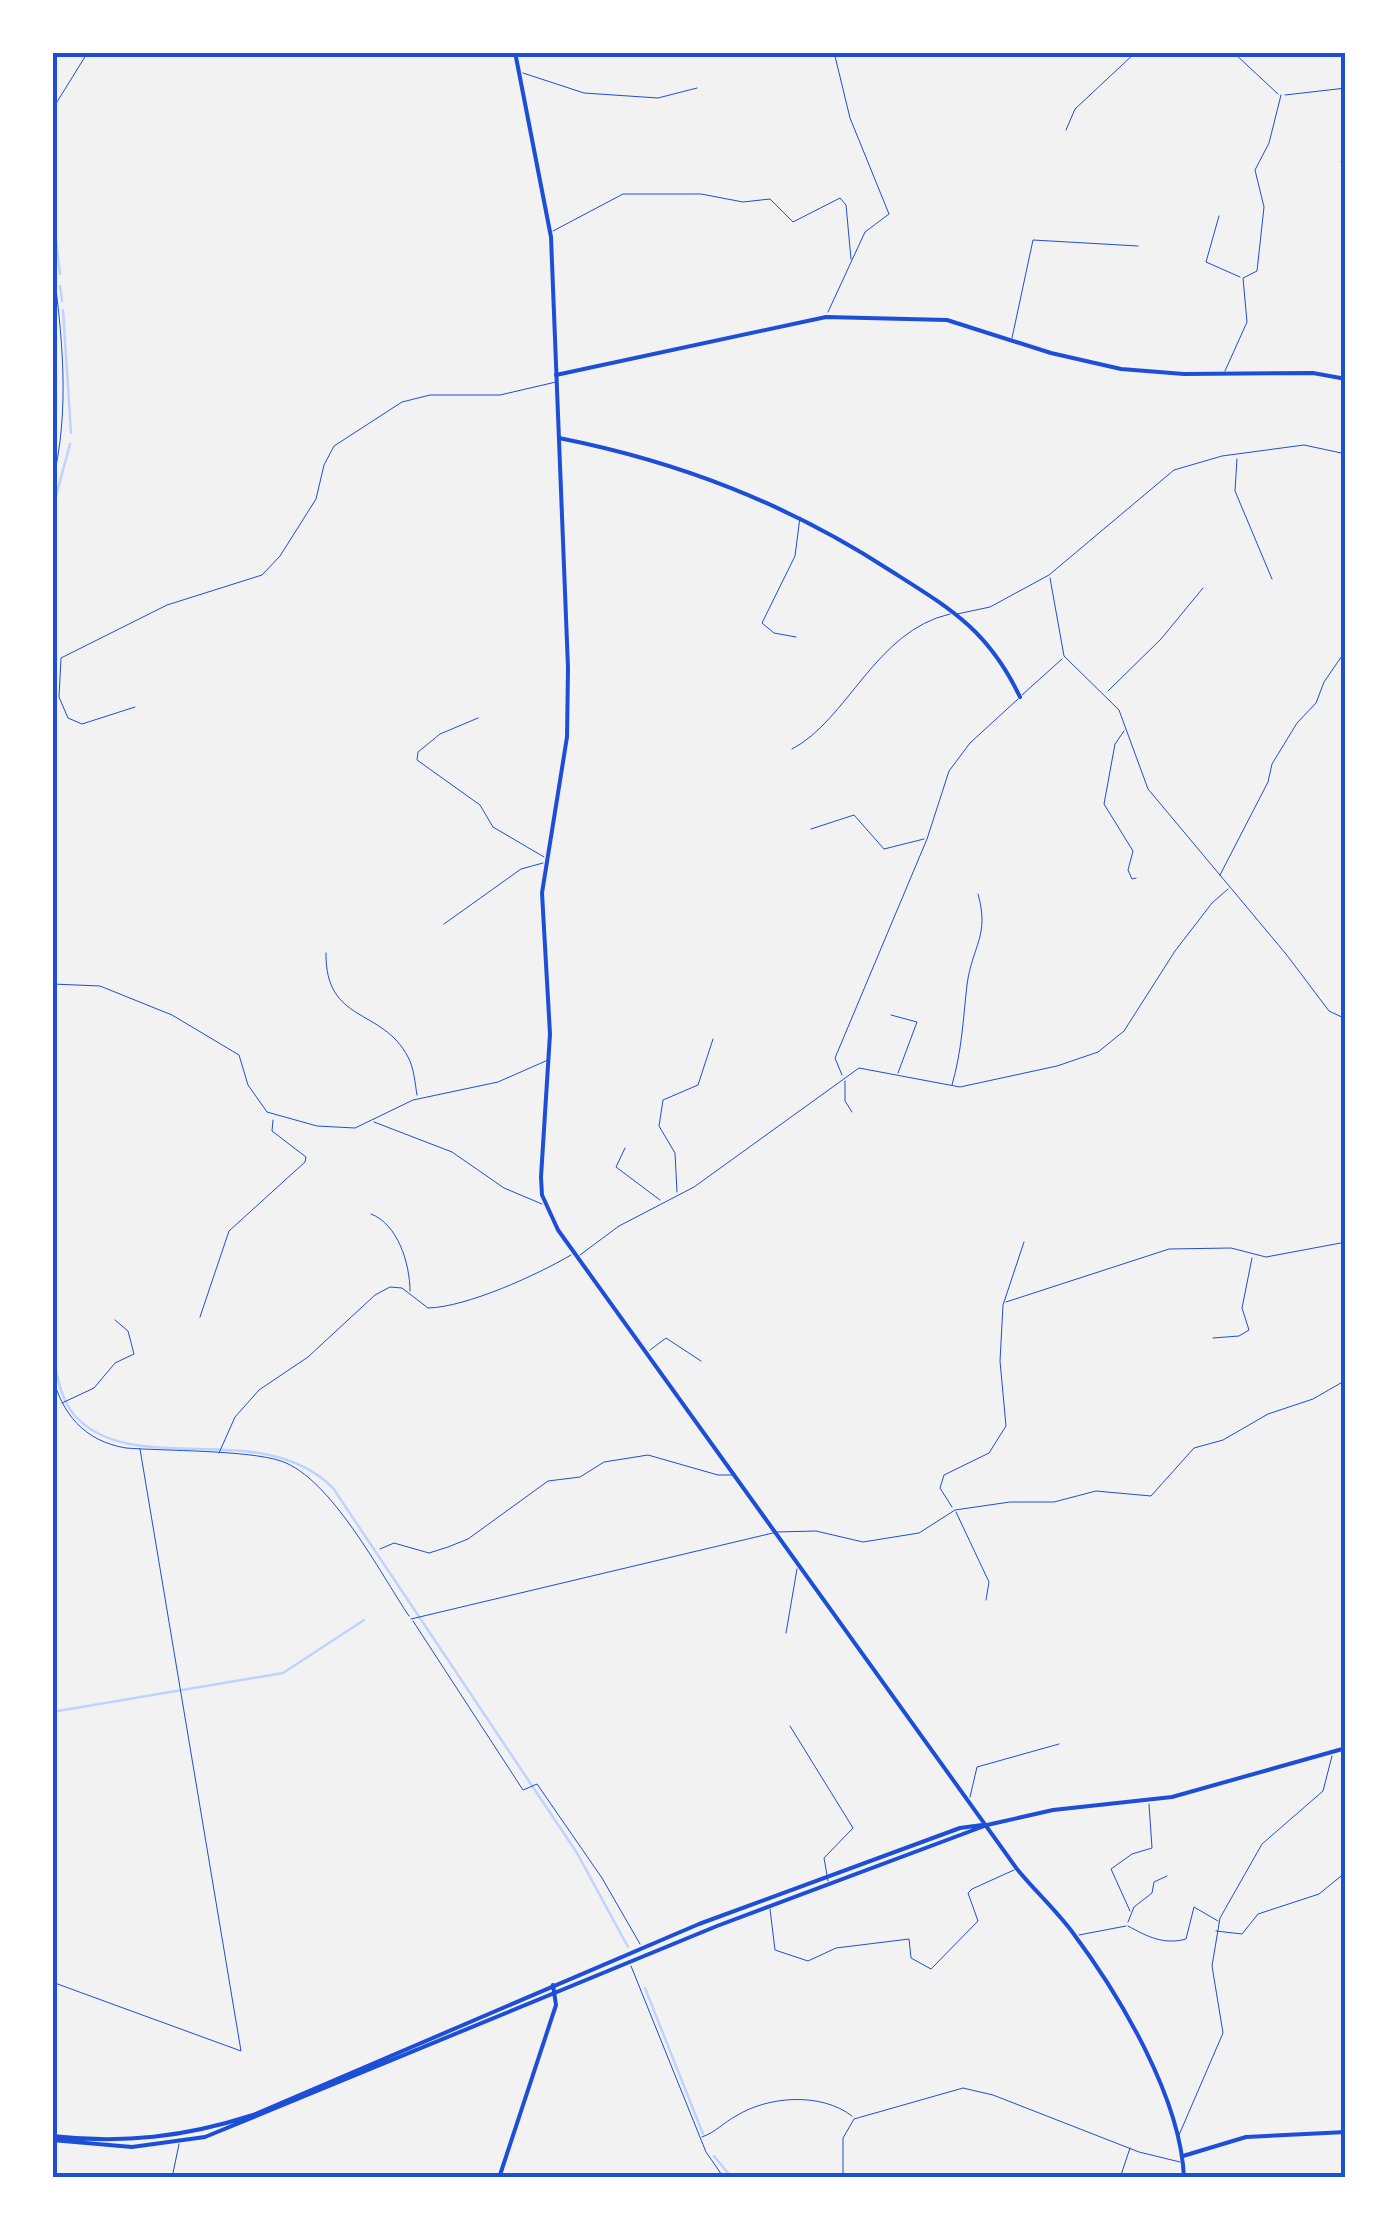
<svg xmlns="http://www.w3.org/2000/svg" width="1398" height="2230" font-family="'Fira Sans',sans-serif">
<style>
.lines{fill:none;stroke-linecap:round;stroke-linejoin:round}
.stream{stroke:#bfd3fe;stroke-width:2.5}
.service{stroke:#1d4ed8;stroke-width:1}
.minor{stroke:#1d4ed8;stroke-width:4}
.tertiary{stroke:#1d4ed8;stroke-width:4}
.neatline{fill:none;stroke:#1d4ed8;stroke-width:4}
</style>
<rect width="100%" height="100%" fill="#f2f2f2"/>
<g class="lines">
<!-- stream -->
<path class="stream" d="M 52,204 L 60,274
M 60,286 L 62,301
M 63,310 L 71,433
M 52,511 L 70,444
M 52,1352 C 57,1374 60,1399 75,1416 C 134,1480 262,1416 333,1488 L 577,1853 L 628,1947
M 52,1712 L 283,1673 L 364,1620
M 645,1988 L 703,2134
M 714,2156 L 732,2178"/>
<!-- service -->
<path class="service" d="M 1233,52 L 1278,94
M 523,73 L 584,93 L 658,98 L 697,88
M 1285,95 L 1346,88
M 52,110 L 88,52
M 1066,130 L 1075,109 L 1136,52
M 1341,162 L 1346,164
M 1219,216 L 1206,262 L 1240,277
M 553,231 L 623,194 L 701,194 L 743,202 L 770,199 L 793,222 L 840,198 L 846,205 L 851,259
M 52,258 C 62,333 71,410 52,484
M 828,312 L 865,232 L 889,214 L 850,118 L 834,52
M 1012,338 L 1033,240 L 1138,246
M 1225,371 L 1247,322 L 1243,278 L 1257,271 L 1264,207 L 1255,170 L 1269,143 L 1281,95
M 1237,459 L 1235,491 L 1272,579
M 1050,578 L 1064,656 L 1119,710 L 1148,789 L 1286,954 L 1329,1011 L 1346,1019
M 957,614 L 990,607 L 1049,575 L 1174,470 L 1222,456 L 1304,445 L 1346,454
M 796,637 L 774,633 L 762,623 L 795,556 L 800,517
M 1346,659 L 1346,675
M 1108,691 L 1161,639 L 1203,588
M 1022,695 L 1062,659
M 135,707 L 82,724 L 68,718 L 59,697 L 61,658 L 167,605 L 262,575 L 280,556 L 316,499 L 324,465 L 334,446 L 402,402 L 430,395 L 500,395 L 556,382
M 478,718 L 440,734 L 418,752 L 417,760 L 480,805 L 493,827 L 544,857
M 1124,731 L 1115,744 L 1104,804 L 1133,851 L 1128,870 L 1132,879 L 1136,878
M 792,749 C 848,720 875,631 950,614
M 811,829 L 854,815 L 884,849 L 924,839
M 1220,875 L 1268,782 L 1272,764 L 1297,723 L 1316,703 L 1324,682 L 1346,650
M 444,924 L 521,869 L 543,863
M 326,953 C 325,1024 382,1007 408,1057 C 414,1068 415,1083 417,1095
M 52,984 L 100,986 L 172,1015 L 239,1055 L 248,1085 L 267,1112 L 317,1126 L 355,1128 L 413,1100 L 498,1082 L 548,1060
M 891,1015 L 917,1022 L 898,1073
M 842,1075 L 835,1058 L 927,839 L 949,771 L 970,743 L 1018,699
M 845,1081 L 845,1101 L 852,1112
M 952,1085 C 962,1050 963,1020 967,985 C 972,946 990,936 978,894
M 374,1122 L 452,1152 L 504,1188 L 542,1204
M 625,1148 L 616,1167 L 660,1200
M 677,1192 L 675,1153 L 659,1126 L 663,1100 L 698,1085 L 713,1039
M 371,1214 C 398,1224 410,1264 410,1291
M 580,1255 L 619,1226 L 694,1187 L 859,1068 L 960,1087 L 1057,1066 L 1098,1052 L 1124,1031 L 1175,951 L 1212,903 L 1228,889
M 1006,1302 L 1169,1249 L 1231,1248 L 1266,1257 L 1346,1242
M 200,1317 L 229,1231 L 305,1162 L 306,1157 L 272,1131 L 273,1120
M 1213,1338 L 1239,1336 L 1249,1330 L 1242,1308 L 1252,1258
M 650,1350 L 666,1338 L 701,1361
M 52,1375 C 62,1414 84,1441 126,1448 C 165,1451 248,1450 281,1461 C 331,1478 380,1573 409,1616
M 62,1403 L 94,1388 L 115,1363 L 134,1354 L 128,1331 L 115,1320
M 219,1453 L 235,1417 L 259,1390 L 308,1357 L 375,1295 L 390,1287 L 402,1288 L 428,1308 C 467,1307 537,1275 571,1255
M 952,1507 L 940,1488 L 944,1475 L 989,1453 L 1006,1426 L 1000,1361 L 1003,1305 L 1024,1242
M 956,1512 L 989,1582 L 986,1600
M 380,1549 L 394,1543 L 429,1553 L 448,1547 L 468,1539 L 548,1481 L 580,1477 L 604,1462 L 648,1455 L 718,1475 L 732,1475
M 411,1619 L 777,1532 L 816,1531 L 863,1542 L 919,1533 L 955,1510 L 1010,1502 L 1054,1502 L 1096,1491 L 1151,1496 L 1194,1448 L 1223,1440 L 1268,1414 L 1313,1399 L 1346,1380
M 413,1621 L 523,1790 L 537,1784 L 602,1878 L 640,1944
M 786,1633 L 797,1569
M 790,1726 L 853,1828 L 824,1858 L 828,1881
M 970,1797 L 977,1767 L 1059,1744
M 770,1909 L 775,1950 L 808,1961 L 836,1948 L 909,1939 L 911,1958 L 931,1969 L 978,1921 L 968,1893 L 972,1889 L 1014,1870
M 1130,1911 L 1111,1869 L 1132,1854 L 1152,1848 L 1149,1804
M 1128,1922 L 1134,1907 L 1152,1893 L 1154,1882 L 1167,1876
M 1128,1926 C 1148,1937 1164,1945 1186,1939 L 1194,1907 L 1218,1921
M 1216,1931 L 1242,1934 L 1258,1914 L 1319,1894 L 1346,1872
M 1079,1935 L 1126,1926
M 631,1966 L 706,2152 L 724,2178
M 52,1982 L 241,2051 L 140,1449
M 1179,2135 L 1223,2033 L 1212,1966 L 1220,1918 L 1262,1844 L 1323,1791 L 1332,1756
M 702,2137 C 716,2132 723,2123 736,2116 C 768,2096 821,2092 852,2116
M 172,2178 L 179,2144
M 843,2178 L 843,2138 L 854,2119 L 963,2088 L 993,2095 L 1139,2152 L 1180,2162
M 1120,2178 L 1130,2148"/>
<!-- minor -->
<path class="minor" d="M 556,375 L 826,317 L 947,320 L 1051,353 L 1121,369 L 1184,374 L 1313,373 L 1346,379
M 559,438 C 680,462 788,504 891,571 C 951,609 988,630 1020,697
M 1183,2156 L 1246,2137 L 1346,2132
M 499,2178 L 556,2005 L 553,1985"/>
<!-- tertiary -->
<path class="tertiary" d="M 515,52 L 551,237 L 568,668 L 567,737 L 542,893 L 550,1034 L 541,1177 L 542,1195 L 558,1230 L 1017,1869 C 1035,1891 1056,1910 1073,1933 C 1120,1996 1181,2098 1184,2178
M 52,2136 C 123,2144 185,2137 253,2115 L 699,1924 L 960,1828 L 982,1825
M 52,2140 L 132,2147 L 205,2137 L 717,1926 L 987,1825 L 1053,1810 L 1172,1797 L 1346,1748"/>
</g>
<!-- border -->
<rect width="1398" height="2230" fill="none" stroke="#ffffff" stroke-width="110"/>
<rect x="55" y="55" width="1288" height="2120" class="neatline"/>
</svg>
